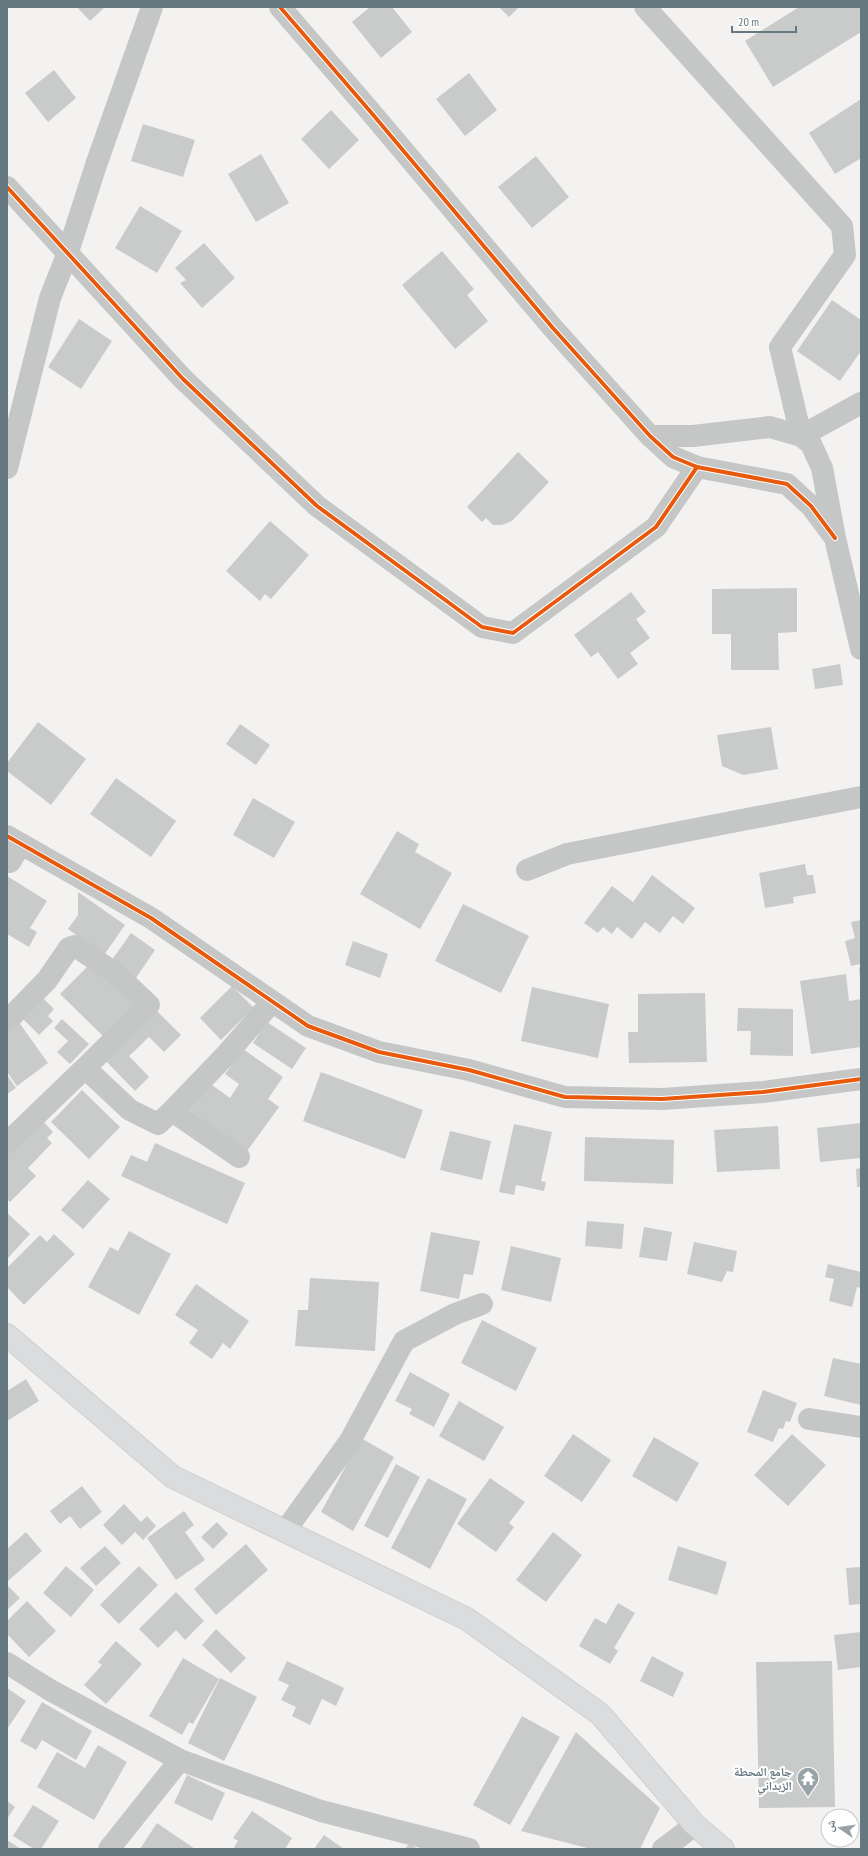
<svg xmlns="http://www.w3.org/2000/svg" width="868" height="1856" font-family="'PT Sans Narrow','Noto Naskh Arabic',sans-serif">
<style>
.building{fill:#c9caca}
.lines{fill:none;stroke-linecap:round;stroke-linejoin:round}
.secondary-casing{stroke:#cecfcf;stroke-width:24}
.minor{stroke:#c5c7c7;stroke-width:22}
.tertiary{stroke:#c5c7c7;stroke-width:22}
.secondary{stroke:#dbdcdd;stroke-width:22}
.cycleway-casing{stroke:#fff;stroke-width:6}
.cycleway{stroke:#e8590c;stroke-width:4}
.labels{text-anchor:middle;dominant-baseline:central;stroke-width:4;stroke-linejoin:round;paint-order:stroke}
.poi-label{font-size:12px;font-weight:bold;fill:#65787f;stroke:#fff;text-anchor:end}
</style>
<rect width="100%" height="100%" fill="#f3f2f1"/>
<!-- building -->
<path class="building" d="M 77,7 L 105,7 L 90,21 Z
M 370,7 L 392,7 L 412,32 L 381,58 L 352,22 Z
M 499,7 L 519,7 L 509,17 Z
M 799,7 L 861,7 L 861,32 L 773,87 L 745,41 Z
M 54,70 L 76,98 L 48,122 L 25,93 Z
M 469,73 L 497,110 L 465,136 L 436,99 Z
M 861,99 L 861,158 L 835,174 L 809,133 Z
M 331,110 L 359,140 L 329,169 L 301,139 Z
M 143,124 L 195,140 L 183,177 L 131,161 Z
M 261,154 L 289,203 L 256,222 L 228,174 Z
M 536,156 L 569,197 L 532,228 L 498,187 Z
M 140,206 L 182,231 L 157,273 L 115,248 Z
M 204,243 L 235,278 L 202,308 L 180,283 L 186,280 L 175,268 Z
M 442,251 L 474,289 L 467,295 L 488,321 L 455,349 L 402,285 Z
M 832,300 L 861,320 L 861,351 L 840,381 L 797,351 Z
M 79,319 L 112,341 L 81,389 L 48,367 Z
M 518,452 L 549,482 L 512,521 L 502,525 L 493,525 L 486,518 L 482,522 L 467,507 Z
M 270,521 L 309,555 L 271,599 L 265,594 L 260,601 L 226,571 Z
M 797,588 L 797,632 L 778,633 L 779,670 L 731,670 L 731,634 L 712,634 L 712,589 Z
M 631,592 L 646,612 L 636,619 L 650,638 L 630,653 L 638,664 L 618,679 L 598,652 L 591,657 L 574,635 Z
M 840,664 L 843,685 L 815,689 L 812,669 Z
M 38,722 L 86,759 L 51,805 L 7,771 L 7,763 Z
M 240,724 L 270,745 L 256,765 L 226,744 Z
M 771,727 L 778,769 L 743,775 L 722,766 L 717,735 Z
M 116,778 L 176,821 L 151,857 L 90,814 Z
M 253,798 L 295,822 L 274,858 L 233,835 Z
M 397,831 L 419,844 L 415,852 L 452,873 L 420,929 L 360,894 Z
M 805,864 L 807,875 L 813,875 L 816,893 L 793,897 L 794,903 L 765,908 L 759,873 Z
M 652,875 L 695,908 L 683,924 L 673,916 L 660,933 L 645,922 L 632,939 L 617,927 L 612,934 L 603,927 L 598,933 L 584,923 L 612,886 L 633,902 Z
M 7,876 L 47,901 L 30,928 L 37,932 L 29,947 L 7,934 Z
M 78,892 L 125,925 L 104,955 L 68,929 L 78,915 Z
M 463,904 L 529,936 L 501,993 L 435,961 Z
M 861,920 L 861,964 L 851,966 L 845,941 L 855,938 L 851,922 Z
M 131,933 L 155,950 L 134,981 L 109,964 Z
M 353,941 L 388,954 L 380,978 L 345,965 Z
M 92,962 L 139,1008 L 107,1040 L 60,994 Z
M 861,967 L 861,979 L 860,979 L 859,968 Z
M 846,974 L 849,1001 L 861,999 L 861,1047 L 811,1054 L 800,981 Z
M 232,986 L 257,1011 L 251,1018 L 245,1016 L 221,1040 L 200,1018 Z
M 532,987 L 609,1004 L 598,1058 L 521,1041 Z
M 705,993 L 707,1062 L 629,1063 L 628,1032 L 638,1032 L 638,994 Z
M 41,996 L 54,1009 L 48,1016 L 53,1021 L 39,1035 L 21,1017 Z
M 152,1006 L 181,1035 L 164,1052 L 149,1037 L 129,1056 L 149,1077 L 135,1091 L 101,1056 Z
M 738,1008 L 793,1009 L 793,1056 L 750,1055 L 751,1031 L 737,1031 Z
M 62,1019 L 89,1044 L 70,1064 L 57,1052 L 68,1041 L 54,1028 Z
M 18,1021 L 48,1063 L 17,1086 L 7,1072 L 7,1029 Z
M 267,1022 L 306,1048 L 292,1069 L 253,1043 Z
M 243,1049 L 283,1077 L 268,1099 L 279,1107 L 247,1151 L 186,1107 L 205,1080 L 230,1098 L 239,1084 L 225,1074 Z
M 321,1072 L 423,1110 L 405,1159 L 303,1121 Z
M 7,1075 L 16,1088 L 7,1094 Z
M 82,1090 L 120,1127 L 89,1159 L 51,1122 Z
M 40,1118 L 53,1132 L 47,1138 L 52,1143 L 28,1168 L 36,1176 L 10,1202 L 7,1199 L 7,1152 Z
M 861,1123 L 861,1158 L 820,1162 L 817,1128 Z
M 514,1124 L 552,1132 L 541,1181 L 546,1182 L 544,1191 L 516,1185 L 514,1195 L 499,1192 Z
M 778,1126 L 780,1169 L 717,1172 L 714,1130 Z
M 450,1131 L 491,1141 L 482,1180 L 440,1170 Z
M 585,1137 L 674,1140 L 673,1184 L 584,1181 Z
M 155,1143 L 245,1183 L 227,1224 L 121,1176 L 131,1155 L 147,1162 Z
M 861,1168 L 861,1187 L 857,1187 L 856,1169 Z
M 88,1180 L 110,1199 L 83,1229 L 61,1210 Z
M 7,1213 L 30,1234 L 7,1259 Z
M 587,1221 L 624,1224 L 622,1249 L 585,1246 Z
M 644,1227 L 672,1232 L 667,1261 L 639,1257 Z
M 129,1231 L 171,1254 L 139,1315 L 88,1287 L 110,1247 L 118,1251 Z
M 431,1232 L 480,1241 L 473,1275 L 464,1274 L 459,1299 L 420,1291 Z
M 54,1234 L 75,1254 L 24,1305 L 7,1287 L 7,1268 L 40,1235 L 47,1242 Z
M 694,1242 L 737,1251 L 733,1272 L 727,1271 L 722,1282 L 687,1274 Z
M 511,1246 L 561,1258 L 551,1302 L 501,1290 Z
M 828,1264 L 861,1272 L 861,1288 L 857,1287 L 852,1307 L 829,1301 L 834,1279 L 825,1277 Z
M 310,1278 L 379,1282 L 375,1351 L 295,1346 L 298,1310 L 308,1310 Z
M 196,1284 L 249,1321 L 230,1349 L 223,1343 L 212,1359 L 189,1343 L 198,1330 L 175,1315 Z
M 482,1320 L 537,1348 L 516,1391 L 461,1363 Z
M 833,1358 L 861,1364 L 861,1405 L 824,1396 Z
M 410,1372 L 450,1394 L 434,1427 L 409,1414 L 412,1409 L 395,1401 Z
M 26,1379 L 39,1401 L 7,1421 L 7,1391 Z
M 763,1390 L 797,1403 L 790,1422 L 786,1421 L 783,1429 L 779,1428 L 773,1442 L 747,1432 Z
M 459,1401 L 504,1427 L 484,1461 L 439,1436 Z
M 573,1434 L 611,1460 L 582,1502 L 544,1476 Z
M 792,1434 L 826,1465 L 788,1506 L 754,1475 Z
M 654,1437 L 699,1463 L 677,1502 L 632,1476 Z
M 361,1438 L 394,1457 L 353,1531 L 321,1512 Z
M 396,1464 L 420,1477 L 388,1538 L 364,1526 Z
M 428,1478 L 467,1499 L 430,1569 L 391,1548 Z
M 490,1478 L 525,1502 L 509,1523 L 514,1527 L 496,1552 L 457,1524 Z
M 82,1486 L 102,1512 L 80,1529 L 70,1516 L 60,1524 L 50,1511 Z
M 124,1504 L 141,1522 L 147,1516 L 156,1526 L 143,1540 L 135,1532 L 122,1545 L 103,1525 Z
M 184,1511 L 194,1525 L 185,1532 L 205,1560 L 176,1580 L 147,1538 Z
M 217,1522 L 228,1534 L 213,1549 L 201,1537 Z
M 26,1532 L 42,1551 L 8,1581 L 7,1549 Z
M 553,1532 L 582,1555 L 546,1602 L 516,1580 Z
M 246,1544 L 268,1570 L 216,1615 L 194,1589 Z
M 105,1546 L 121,1563 L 96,1586 L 80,1568 Z
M 678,1546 L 727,1562 L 717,1595 L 668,1580 Z
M 66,1566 L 94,1590 L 71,1617 L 43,1593 Z
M 139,1566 L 158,1585 L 119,1624 L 100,1605 Z
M 861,1567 L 861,1604 L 849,1605 L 846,1568 Z
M 7,1585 L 20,1598 L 7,1610 Z
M 176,1592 L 204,1621 L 185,1640 L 176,1630 L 158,1648 L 139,1629 Z
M 27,1601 L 56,1631 L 29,1657 L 7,1634 L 7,1621 Z
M 618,1603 L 635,1613 L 614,1648 L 618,1651 L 610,1664 L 579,1646 L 595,1618 L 606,1624 Z
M 216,1629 L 246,1658 L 231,1673 L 202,1645 Z
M 861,1632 L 861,1667 L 838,1670 L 834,1635 Z
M 116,1641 L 142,1664 L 106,1704 L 84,1685 L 102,1665 L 98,1662 Z
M 652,1656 L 684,1673 L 673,1697 L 640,1681 Z
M 183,1658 L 219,1679 L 193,1724 L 189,1722 L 182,1735 L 149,1716 Z
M 287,1661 L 344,1688 L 336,1706 L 322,1699 L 310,1725 L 292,1716 L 296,1707 L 281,1700 L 289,1685 L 278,1680 Z
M 832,1661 L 835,1807 L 759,1808 L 756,1662 Z
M 220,1678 L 257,1697 L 224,1761 L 188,1743 Z
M 7,1688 L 26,1701 L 7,1729 Z
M 42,1702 L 92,1731 L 76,1760 L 42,1740 L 36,1750 L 20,1741 Z
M 522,1716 L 560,1737 L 510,1825 L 473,1805 Z
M 576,1732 L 660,1808 L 640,1849 L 591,1849 L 521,1831 Z
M 98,1745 L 127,1762 L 94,1820 L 37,1787 L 57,1752 L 85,1768 Z
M 187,1775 L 225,1793 L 212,1821 L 174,1803 Z
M 7,1801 L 15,1807 L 7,1819 Z
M 33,1805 L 59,1821 L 41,1849 L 34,1849 L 13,1836 Z
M 252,1811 L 292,1838 L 285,1849 L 236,1849 L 234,1847 L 238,1841 L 233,1838 Z
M 157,1823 L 195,1849 L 140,1849 Z
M 324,1835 L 344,1849 L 314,1849 Z
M 7,1840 L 21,1849 L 7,1849 Z
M 409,1844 L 418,1849 L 405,1849 Z"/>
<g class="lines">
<!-- secondary casing -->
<g class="secondary-casing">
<path id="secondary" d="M 7,1335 L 173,1477 L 467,1619 L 600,1714 L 695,1825 L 723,1849"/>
</g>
<!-- minor -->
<path class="minor" d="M 645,7 L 842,226 L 845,255 L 780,347 L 801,436 L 861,403
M 7,187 L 183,379 L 317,506 L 482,627 L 513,633 L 656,527 L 697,467
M 7,468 L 50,298 L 67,255 L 96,165 L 152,7
M 7,836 L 151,918 L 308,1026 L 379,1052 L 469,1070 L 565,1097 L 662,1099 L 763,1092 L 861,1079
M 7,860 L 10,862 L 21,844
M 527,870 L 567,854 L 861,797
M 7,1021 L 47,980 L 69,948 L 75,946 L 115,973 L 149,1005 L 85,1068 L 130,1110 L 158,1124 L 172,1111 L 239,1157
M 172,1111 L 224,1057 L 272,1002
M 7,1143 L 85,1068
M 809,1419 L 861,1427
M 285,1531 L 350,1441 L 404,1341 L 455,1314 L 482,1304
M 7,1663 L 50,1690 L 180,1760 L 321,1811 L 469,1849
M 109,1849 L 180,1760
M 663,1849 L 695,1825"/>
<!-- tertiary -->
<path class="tertiary" d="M 280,7 L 369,110 L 552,327 L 650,436 L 673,457 L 697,467 L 787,484 L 811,506 L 835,538
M 650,436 L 693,436 L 770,427 L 801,436 L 811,444 L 822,468 L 835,538 L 861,649"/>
<!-- secondary -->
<use href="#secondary" class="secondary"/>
<!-- cycleway casing -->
<g class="cycleway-casing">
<path id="cycleway" d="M 280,7 L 369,110 L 552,327 L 650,436 L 673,457 L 697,467 L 787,484 L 811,506 L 835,538
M 7,187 L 183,379 L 317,506 L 482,627 L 513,633 L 656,527 L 697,467
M 7,836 L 151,918 L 308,1026 L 379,1052 L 469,1070 L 565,1097 L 662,1099 L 763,1092 L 861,1079"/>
</g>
<!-- cycleway -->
<use href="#cycleway" class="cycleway"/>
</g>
<!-- icons -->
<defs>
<g id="temple-pin" transform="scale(1.15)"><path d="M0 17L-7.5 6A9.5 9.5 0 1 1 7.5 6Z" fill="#97a3a7" stroke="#fff"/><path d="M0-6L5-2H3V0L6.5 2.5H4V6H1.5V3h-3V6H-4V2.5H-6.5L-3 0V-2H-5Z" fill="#fff"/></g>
</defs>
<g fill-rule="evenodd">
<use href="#temple-pin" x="808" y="1778"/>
</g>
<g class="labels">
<!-- poi labels -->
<g class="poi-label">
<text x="792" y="1771">جامع المحطة<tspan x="792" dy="14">الزبداني</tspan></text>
</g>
</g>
<!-- border -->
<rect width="868" height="1856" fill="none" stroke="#65787f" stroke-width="16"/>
<!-- north arrow -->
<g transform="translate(840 1828) rotate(283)"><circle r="19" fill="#ffffff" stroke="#c1c9cc"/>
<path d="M0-3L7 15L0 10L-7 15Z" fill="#97a3a7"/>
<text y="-6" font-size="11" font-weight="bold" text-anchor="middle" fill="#65787f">ش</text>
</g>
<!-- scale -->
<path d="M732 26v6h64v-6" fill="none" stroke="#65787f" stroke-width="2"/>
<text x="738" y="26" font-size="12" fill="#65787f" stroke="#ffffff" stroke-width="3" paint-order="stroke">20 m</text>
</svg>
